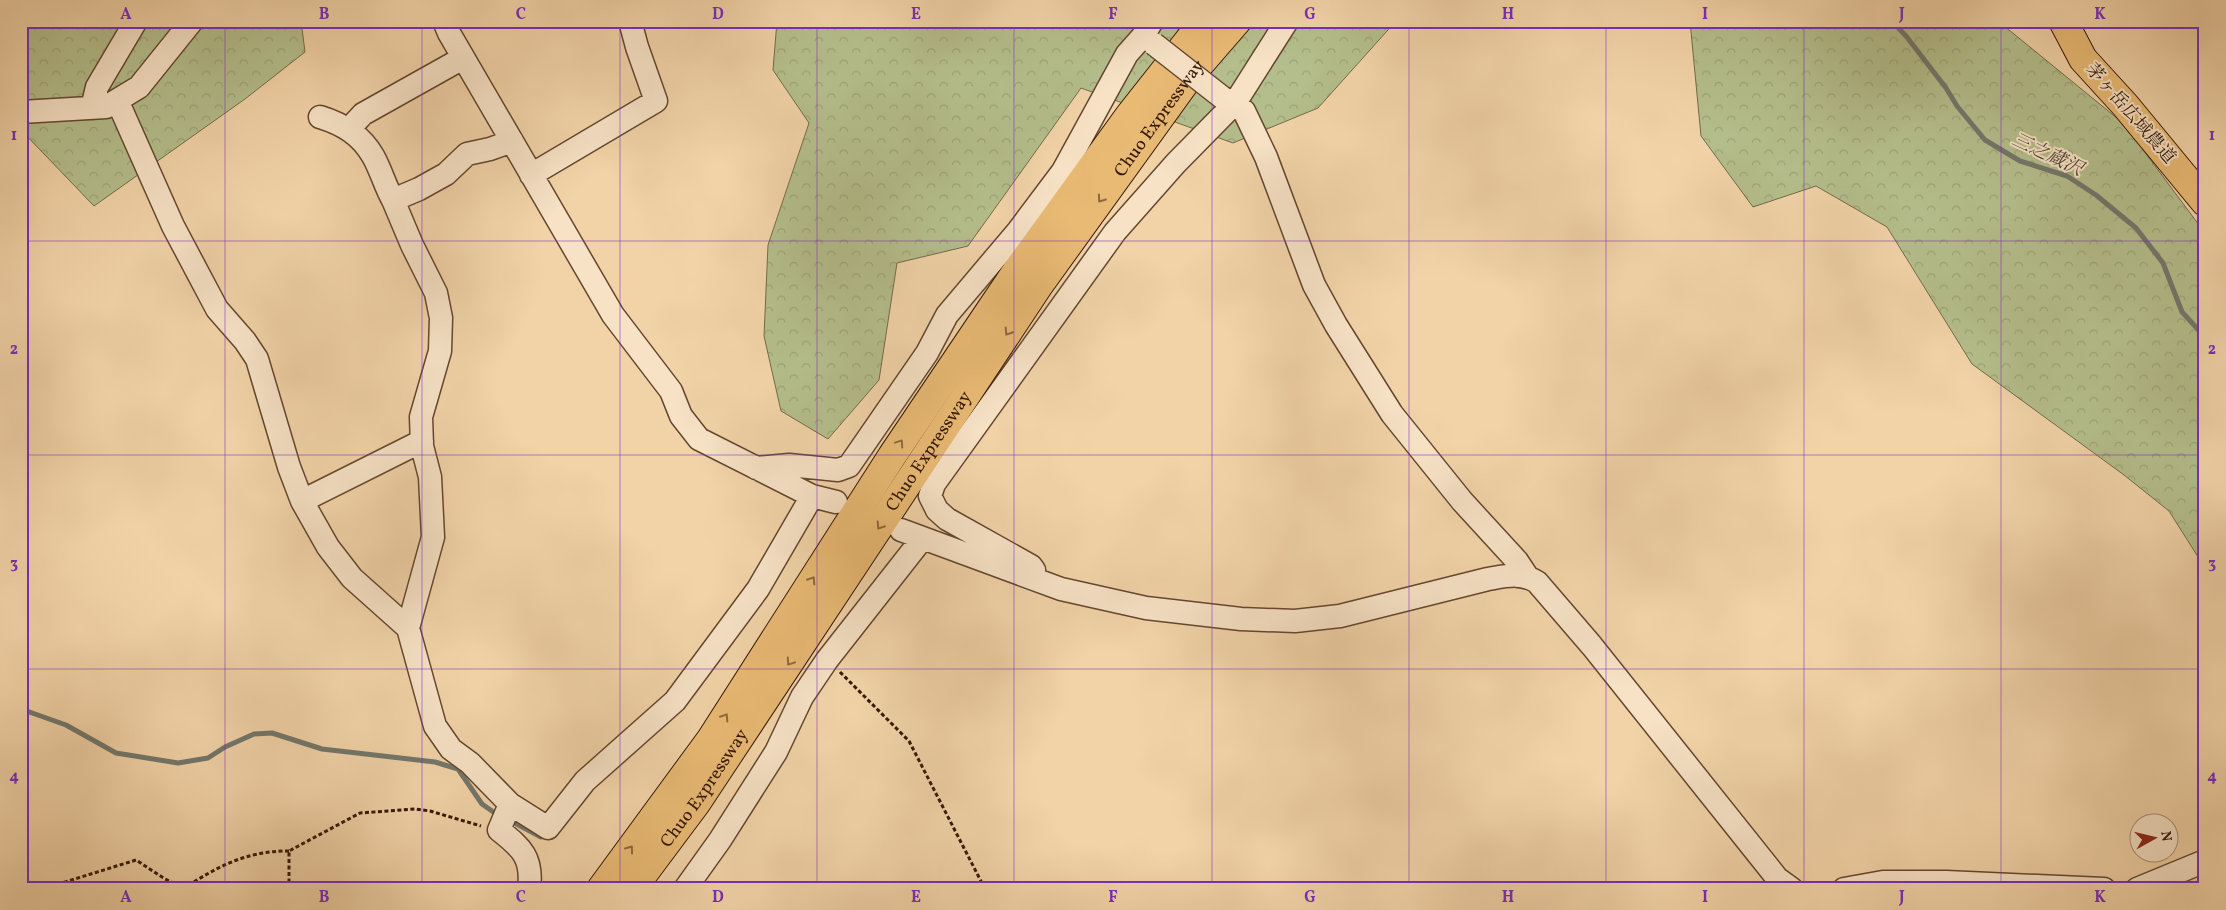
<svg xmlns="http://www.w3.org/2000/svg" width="2226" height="910" font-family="Vollkorn,'Noto Serif JP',serif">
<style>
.forest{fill:url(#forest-crowns);stroke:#746b4a}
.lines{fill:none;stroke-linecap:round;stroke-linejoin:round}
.stream{stroke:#73776c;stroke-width:5}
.minor-casing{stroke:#64472f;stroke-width:25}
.major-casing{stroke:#341807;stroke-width:30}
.highway-casing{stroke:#341807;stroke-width:30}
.path{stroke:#341807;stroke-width:3;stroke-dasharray:4 2.5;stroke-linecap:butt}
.minor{stroke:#f7e2c6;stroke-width:22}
.major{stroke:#e9ba74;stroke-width:28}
.highway{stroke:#e9ba74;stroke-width:28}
.minor-bridge-casing{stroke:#64472f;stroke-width:25;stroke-linecap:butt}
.minor-bridge{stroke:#f7e2c6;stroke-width:22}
.oneway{stroke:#8e693e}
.grid{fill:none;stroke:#7b2cbf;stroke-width:1;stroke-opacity:0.55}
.labels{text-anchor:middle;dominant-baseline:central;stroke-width:4;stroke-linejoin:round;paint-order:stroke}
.street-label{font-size:18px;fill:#341807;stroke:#f7e2c6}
.water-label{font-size:19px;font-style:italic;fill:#54473a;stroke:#f7e2c6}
.neatline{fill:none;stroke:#7b2cbf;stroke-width:2}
.grid-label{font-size:16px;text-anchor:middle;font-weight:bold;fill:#7b2cbf}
</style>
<defs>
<pattern id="forest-crowns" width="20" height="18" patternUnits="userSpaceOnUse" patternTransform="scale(1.25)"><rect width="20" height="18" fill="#b4be8c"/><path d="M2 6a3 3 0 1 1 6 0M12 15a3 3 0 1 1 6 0" fill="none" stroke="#9ba377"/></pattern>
</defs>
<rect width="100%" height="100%" fill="#f2d3a8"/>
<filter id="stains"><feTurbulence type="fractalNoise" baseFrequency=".004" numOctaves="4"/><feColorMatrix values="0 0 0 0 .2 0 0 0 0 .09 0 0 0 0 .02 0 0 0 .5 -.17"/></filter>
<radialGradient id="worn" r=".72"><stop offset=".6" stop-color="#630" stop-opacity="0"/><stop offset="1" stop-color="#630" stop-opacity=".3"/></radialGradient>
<!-- forest -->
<path class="forest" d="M 21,21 L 301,21 L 305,52 L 245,99 L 94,206 L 21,130 Z
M 777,21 L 1396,21 L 1318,108 L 1233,143 L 1081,88 L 968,246 L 897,263 L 879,380 L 828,439 L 781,411 L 764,336 L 768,245 L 809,123 L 773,70 Z
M 1690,21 L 1998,21 L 2123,123 L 2205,233 L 2205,568 L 2169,511 L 2124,475 L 1972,364 L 1887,227 L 1816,186 L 1753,207 L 1701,136 Z"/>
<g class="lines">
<!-- stream -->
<path class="stream" d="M 1892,21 L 1906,36 L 1946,88 L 1957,106 L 1985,140 L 2020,161 L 2067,176 L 2096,195 L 2136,228 L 2163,263 L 2182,312 L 2205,337
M 21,709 L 66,725 L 116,753 L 178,763 L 208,758 L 225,747 L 254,734 L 272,733 L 322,749 L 435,762 L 458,769 L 482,804 L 499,816
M 509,820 L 541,837"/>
<!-- minor casing -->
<g class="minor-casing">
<path id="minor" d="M 444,21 L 449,33 L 613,315 L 671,391 L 681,416 L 699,439 L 812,496 L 836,502
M 1223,98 L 1235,103 L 1244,111 L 1266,157 L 1314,285 L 1336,325 L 1392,414 L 1462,501 L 1517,561 L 1527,576
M 117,100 L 173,226 L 217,309 L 245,341 L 257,359 L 289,467 L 302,501 L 328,547 L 352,578 L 408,628 L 435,726 L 451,749 L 470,763 L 510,804 L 499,830 C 522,848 533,858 529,889
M 92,108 L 97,87 L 136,21
M 21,112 L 106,107 L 139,87 L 192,21
M 320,117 C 343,124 361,135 373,156 C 381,170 385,186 393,200
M 349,129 L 363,114 L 463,58
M 531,175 L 656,101 L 637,47 L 630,21
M 756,468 L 789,465 L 838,470 L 849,466 L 927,353 L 947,315 L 1018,231 L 1063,171 L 1127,54 L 1143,36 L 1152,21
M 302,501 L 422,441
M 901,530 L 1061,589 L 1146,608 L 1241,619 L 1295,621 L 1340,616 L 1488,579 C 1506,576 1521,572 1537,582 L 1592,646 L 1777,878 L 1792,889
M 1034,570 L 1031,566 L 947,519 L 937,510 L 930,496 L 934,484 L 1115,232 L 1176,163 L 1235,103 L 1287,21
M 408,628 L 433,537 L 430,477 L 422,446 L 421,417 L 440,351 L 441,318 L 436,293 L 412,245 L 393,200 L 419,189 L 446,174 L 467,154 L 490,149 L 512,141
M 510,804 L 548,828 L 585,781 L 675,701 L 758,589 L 812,496
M 685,889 L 720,840 L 776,752 L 802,697 L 827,660 L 922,539
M 1844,889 L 1883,882 L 1946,882 L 2104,889
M 2137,889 L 2205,861"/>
</g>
<!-- major casing -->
<g class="major-casing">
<path id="major" d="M 2063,21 L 2083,59 L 2125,105 L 2205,202"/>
</g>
<!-- highway casing -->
<g class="highway-casing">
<g id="highway">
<path d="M 601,889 L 711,739 L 892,456 L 1016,272 L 1129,116 L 1204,21"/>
<path id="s1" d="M 632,889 L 697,802 L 1039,285 L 1192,73 L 1237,21"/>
</g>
</g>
<!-- path -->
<path class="path" d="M 840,672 L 909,741 L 985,889
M 32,889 L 65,882 L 136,860 L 165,879 L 184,888 C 219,866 246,851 289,851
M 289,889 L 289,851 L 360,813 L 415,809 L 430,811 L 481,826"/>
<!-- minor -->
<use href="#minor" class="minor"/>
<!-- major -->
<use href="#major" class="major"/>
<!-- highway -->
<use href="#highway" class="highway"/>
<!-- minor-bridge casing -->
<g class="minor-bridge-casing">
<path id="minor-bridge" d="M 1154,44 L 1223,98"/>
</g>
<!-- minor-bridge -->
<use href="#minor-bridge" class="minor-bridge"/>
</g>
<!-- one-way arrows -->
<defs><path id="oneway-chevron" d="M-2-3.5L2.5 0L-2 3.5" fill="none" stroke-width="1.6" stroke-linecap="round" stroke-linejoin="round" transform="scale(1.25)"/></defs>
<g class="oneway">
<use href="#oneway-chevron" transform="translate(1101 199) rotate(126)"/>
<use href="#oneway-chevron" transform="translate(1008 332) rotate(123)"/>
<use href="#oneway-chevron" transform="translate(900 443) rotate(-56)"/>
<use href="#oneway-chevron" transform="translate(880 526) rotate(123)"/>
<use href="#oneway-chevron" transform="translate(812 580) rotate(-57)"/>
<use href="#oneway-chevron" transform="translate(790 662) rotate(124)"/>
<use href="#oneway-chevron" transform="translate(725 717) rotate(-57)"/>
<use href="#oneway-chevron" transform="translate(630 849) rotate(-54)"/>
</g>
<!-- grid -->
<path class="grid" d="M 225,21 L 225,889M 422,21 L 422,889M 620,21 L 620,889M 817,21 L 817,889M 1014,21 L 1014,889M 1212,21 L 1212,889M 1409,21 L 1409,889M 1606,21 L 1606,889M 1804,21 L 1804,889M 2001,21 L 2001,889M 21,241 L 2205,241M 21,455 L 2205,455M 21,669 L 2205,669"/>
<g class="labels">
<!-- street labels -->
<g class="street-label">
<text transform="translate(2130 114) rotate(49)">茅ヶ岳広域農道</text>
<text stroke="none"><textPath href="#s1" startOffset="934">Chuo Expressway</textPath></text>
<text stroke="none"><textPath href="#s1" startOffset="529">Chuo Expressway</textPath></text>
<text stroke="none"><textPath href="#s1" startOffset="124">Chuo Expressway</textPath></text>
</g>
<!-- water labels -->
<g class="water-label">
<text transform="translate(2047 155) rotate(25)">三之蔵沢</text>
</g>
</g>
<!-- margin -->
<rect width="2226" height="910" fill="none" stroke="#f2d3a8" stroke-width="55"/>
<!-- north arrow -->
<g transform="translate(2154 838) rotate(82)"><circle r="24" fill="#f7e2c6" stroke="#a9917a"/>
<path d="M0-4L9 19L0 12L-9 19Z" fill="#8f2418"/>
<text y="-8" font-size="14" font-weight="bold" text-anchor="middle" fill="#341807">N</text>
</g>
<rect x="28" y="28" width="2170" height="854" class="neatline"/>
<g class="grid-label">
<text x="126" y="19">A</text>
<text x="324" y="19">B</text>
<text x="521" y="19">C</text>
<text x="718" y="19">D</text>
<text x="916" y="19">E</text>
<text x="1113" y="19">F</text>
<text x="1310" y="19">G</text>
<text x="1508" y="19">H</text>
<text x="1705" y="19">I</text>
<text x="1902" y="19">J</text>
<text x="2100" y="19">K</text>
<text x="14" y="140">1</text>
<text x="2212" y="140">1</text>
<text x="14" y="354">2</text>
<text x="2212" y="354">2</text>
<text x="14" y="568">3</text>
<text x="2212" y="568">3</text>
<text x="14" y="781">4</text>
<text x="2212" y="781">4</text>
<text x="126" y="902">A</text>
<text x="324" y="902">B</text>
<text x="521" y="902">C</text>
<text x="718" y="902">D</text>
<text x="916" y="902">E</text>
<text x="1113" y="902">F</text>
<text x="1310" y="902">G</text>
<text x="1508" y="902">H</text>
<text x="1705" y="902">I</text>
<text x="1902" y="902">J</text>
<text x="2100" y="902">K</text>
</g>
<rect width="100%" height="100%" filter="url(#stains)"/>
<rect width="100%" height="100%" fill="url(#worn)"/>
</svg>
